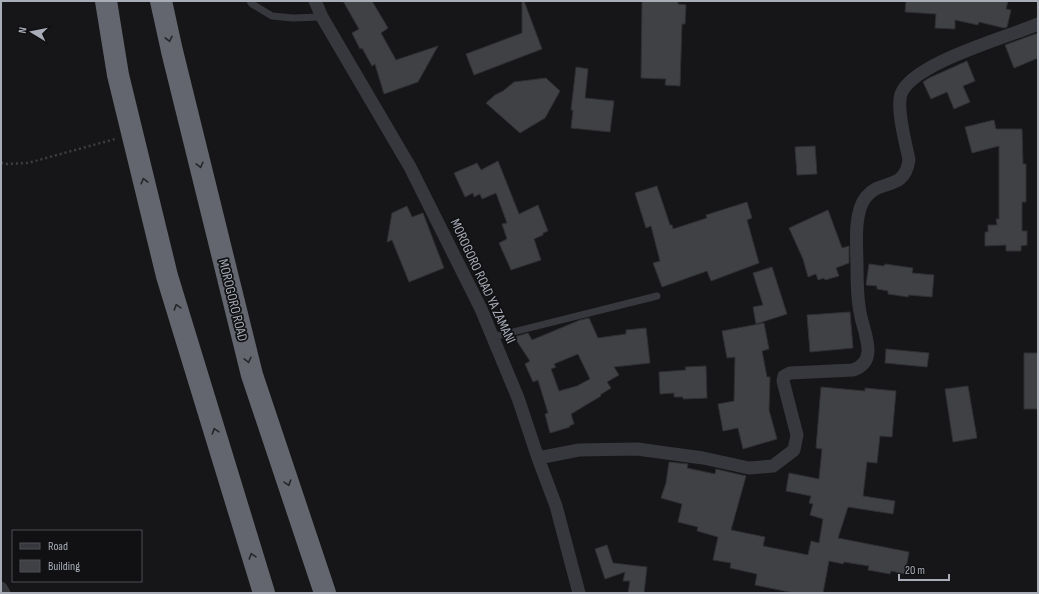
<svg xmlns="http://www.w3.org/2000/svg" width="1039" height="594" font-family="'Sofia Sans Condensed',sans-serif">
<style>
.building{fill:#404145;stroke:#303034;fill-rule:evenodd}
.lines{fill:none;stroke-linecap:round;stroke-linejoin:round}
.path{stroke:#3d3f44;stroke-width:2.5;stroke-dasharray:2 3;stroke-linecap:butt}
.lane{stroke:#37383d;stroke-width:7}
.street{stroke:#37383d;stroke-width:13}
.highway{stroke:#63666e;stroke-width:22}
.oneway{stroke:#26262a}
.labels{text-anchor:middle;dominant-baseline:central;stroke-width:3.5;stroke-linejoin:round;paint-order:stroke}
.street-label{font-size:14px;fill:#a8adb8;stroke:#111113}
</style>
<rect width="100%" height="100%" fill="#161618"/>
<!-- building -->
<path class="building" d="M 343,1 L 372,1 L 388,28 L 381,33 L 396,60 L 438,46 L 418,82 L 384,94 L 375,64 L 372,66 L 362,48 L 360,49 L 352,33 L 359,29 Z
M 522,1 L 524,1 L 542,49 L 474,75 L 466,54 L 522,33 Z
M 642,1 L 678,1 L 678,4 L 686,5 L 685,24 L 682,24 L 680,86 L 665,85 L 666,79 L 641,78 Z
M 906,1 L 1008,1 L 1006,9 L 1011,10 L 1007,27 L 1004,28 L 979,22 L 978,25 L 955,20 L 955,29 L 935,28 L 936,14 L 905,12 Z
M 1038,33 L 1038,58 L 1014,68 L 1005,45 Z
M 967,61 L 975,81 L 963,86 L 970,102 L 954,109 L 947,92 L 931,99 L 923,82 L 929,78 Z
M 576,67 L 588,69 L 585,98 L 614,101 L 610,132 L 571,128 L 573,110 L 571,110 Z
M 546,78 L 560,91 L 545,118 L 520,133 L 486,103 L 495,95 L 503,91 L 514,82 Z
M 994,120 L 996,129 L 1022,129 L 1023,164 L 1026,164 L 1026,202 L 1022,202 L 1022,231 L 1027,231 L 1027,245 L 1021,246 L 1021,251 L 1006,251 L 1006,245 L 985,246 L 985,232 L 988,232 L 988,225 L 997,225 L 996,219 L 999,219 L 999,146 L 972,153 L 965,127 Z
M 815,146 L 817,174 L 797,175 L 795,147 Z
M 498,161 L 519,214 L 538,205 L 548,231 L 543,233 L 543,235 L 534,239 L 541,260 L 511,270 L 499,243 L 507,239 L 502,224 L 507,223 L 496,193 L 482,199 L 480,194 L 474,197 L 473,193 L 465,197 L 454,173 L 477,163 L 481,170 Z
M 657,186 L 670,225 L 672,225 L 673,229 L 707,218 L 706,215 L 747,202 L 752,218 L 747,220 L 759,263 L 711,281 L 707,271 L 662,287 L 653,263 L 660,261 L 651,226 L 646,228 L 635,193 Z
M 407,206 L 412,217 L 423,213 L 444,268 L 409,282 L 392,240 L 387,242 L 392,213 Z
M 828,210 L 842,248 L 849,246 L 849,263 L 836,268 L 839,276 L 825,280 L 824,278 L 818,280 L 816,274 L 808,277 L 803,259 L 789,228 Z
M 869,264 L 884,266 L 885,264 L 913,268 L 912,273 L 934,275 L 932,297 L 909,295 L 908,297 L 888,294 L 888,291 L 877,289 L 877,286 L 866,285 Z
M 772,267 L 787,314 L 756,324 L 753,307 L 763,305 L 753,273 Z
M 850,312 L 853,348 L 810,352 L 807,315 Z
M 589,318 L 598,338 L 626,334 L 626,330 L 646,328 L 650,363 L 614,367 L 619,375 L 607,382 L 611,388 L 600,395 L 601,396 L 571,414 L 574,424 L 569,426 L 570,427 L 550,433 L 545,414 L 548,413 L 538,380 L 533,382 L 525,364 L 530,361 L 514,337 L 528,333 L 532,340 L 580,320 ZM 578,354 L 590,379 L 577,386 L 559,391 L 551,369 L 556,367 L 554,364 Z
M 764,323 L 769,349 L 762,351 L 767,377 L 770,377 L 769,410 L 777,439 L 743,449 L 738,428 L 723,431 L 718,404 L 734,401 L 735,357 L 727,358 L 722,331 Z
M 886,349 L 929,353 L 927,367 L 885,363 Z
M 1024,353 L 1038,353 L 1038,409 L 1024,409 Z
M 706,366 L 707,398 L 683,399 L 683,397 L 674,397 L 674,393 L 660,394 L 659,372 L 686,370 L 685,367 Z
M 968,386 L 977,438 L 953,442 L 945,389 Z
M 821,387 L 865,391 L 865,388 L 896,391 L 892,437 L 880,436 L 877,463 L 867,462 L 863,496 L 895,501 L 893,514 L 848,507 L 838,538 L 909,552 L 905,574 L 891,571 L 890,574 L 868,570 L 869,566 L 844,562 L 843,564 L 829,561 L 823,593 L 794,593 L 755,585 L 757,574 L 730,568 L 731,563 L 713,560 L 718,537 L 697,531 L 698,527 L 678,522 L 682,504 L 661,498 L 666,483 L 669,462 L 688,464 L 687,468 L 715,474 L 716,469 L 746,476 L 731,530 L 765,537 L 763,546 L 808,555 L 811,541 L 819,543 L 823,519 L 810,515 L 813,504 L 809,503 L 811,496 L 786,491 L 789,473 L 819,479 L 822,449 L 816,448 Z
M 607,545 L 613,563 L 647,567 L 644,593 L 628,593 L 630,581 L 623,581 L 625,572 L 605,579 L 595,549 Z"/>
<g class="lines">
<!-- path -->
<path class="path" d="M 1,163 L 7,164 L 28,163 L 115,139"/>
<!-- lane -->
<path class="lane" d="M 250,1 L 252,4 L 272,16 L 293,18 L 322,17
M 493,337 L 657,296"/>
<!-- street -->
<path class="street" d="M 315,1 L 322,17 L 410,167 L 481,309 L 518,398 L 538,458 L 556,506 L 579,593
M 538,458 L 579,450 L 637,449 L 703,458 L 749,468 L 773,466 L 794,450 L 797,435 L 783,381 L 784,376 L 790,373 L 853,370 C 880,361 863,332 860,312 C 857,297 857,281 857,266 C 857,247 853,213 866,197 C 881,178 904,192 909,160 C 906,144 896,109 901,94 C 912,63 1008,37 1038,24
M 1,588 L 4,593"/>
<!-- highway -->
<path class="highway" d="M 106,1 L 118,75 L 167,276 L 264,593
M 161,1 L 172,51 L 252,375 L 325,593"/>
</g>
<!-- one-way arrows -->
<defs><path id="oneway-chevron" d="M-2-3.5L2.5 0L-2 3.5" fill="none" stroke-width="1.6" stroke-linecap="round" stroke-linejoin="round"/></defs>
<g class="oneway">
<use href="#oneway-chevron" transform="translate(169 39) rotate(78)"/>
<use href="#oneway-chevron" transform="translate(200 165) rotate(76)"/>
<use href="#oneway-chevron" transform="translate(144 181) rotate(-104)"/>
<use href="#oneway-chevron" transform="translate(177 307) rotate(-107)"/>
<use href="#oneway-chevron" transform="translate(248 360) rotate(76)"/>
<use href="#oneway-chevron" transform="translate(215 431) rotate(-107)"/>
<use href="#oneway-chevron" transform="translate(288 483) rotate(72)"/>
<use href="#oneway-chevron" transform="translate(252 556) rotate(-107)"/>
</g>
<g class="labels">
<!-- street labels -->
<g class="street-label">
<text transform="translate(483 281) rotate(65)">MOROGORO ROAD YA ZAMANI</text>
<text transform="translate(233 300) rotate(76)">MOROGORO ROAD</text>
</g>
</g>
<!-- border -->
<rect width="1039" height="594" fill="none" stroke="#a8adb8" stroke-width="4"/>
<!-- legend -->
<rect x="12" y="530" width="130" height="52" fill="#111113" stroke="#4d4f55"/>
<rect x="20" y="543" width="20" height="6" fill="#37383d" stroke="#4d4f55"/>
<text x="48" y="550" font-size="12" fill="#a8adb8">Road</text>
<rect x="20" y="560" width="20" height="12" fill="#404145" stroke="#4d4f55"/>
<text x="48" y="570" font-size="12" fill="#a8adb8">Building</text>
<!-- north arrow -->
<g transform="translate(32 32) rotate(280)" stroke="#111113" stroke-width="3" paint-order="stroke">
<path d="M0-3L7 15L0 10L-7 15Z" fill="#a8adb8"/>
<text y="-6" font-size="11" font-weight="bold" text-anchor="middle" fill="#a8adb8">N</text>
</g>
<!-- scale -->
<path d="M899 574v6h50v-6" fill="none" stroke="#a8adb8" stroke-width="2"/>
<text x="905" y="574" font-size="12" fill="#a8adb8" stroke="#111113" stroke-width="3" paint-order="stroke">20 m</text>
</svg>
